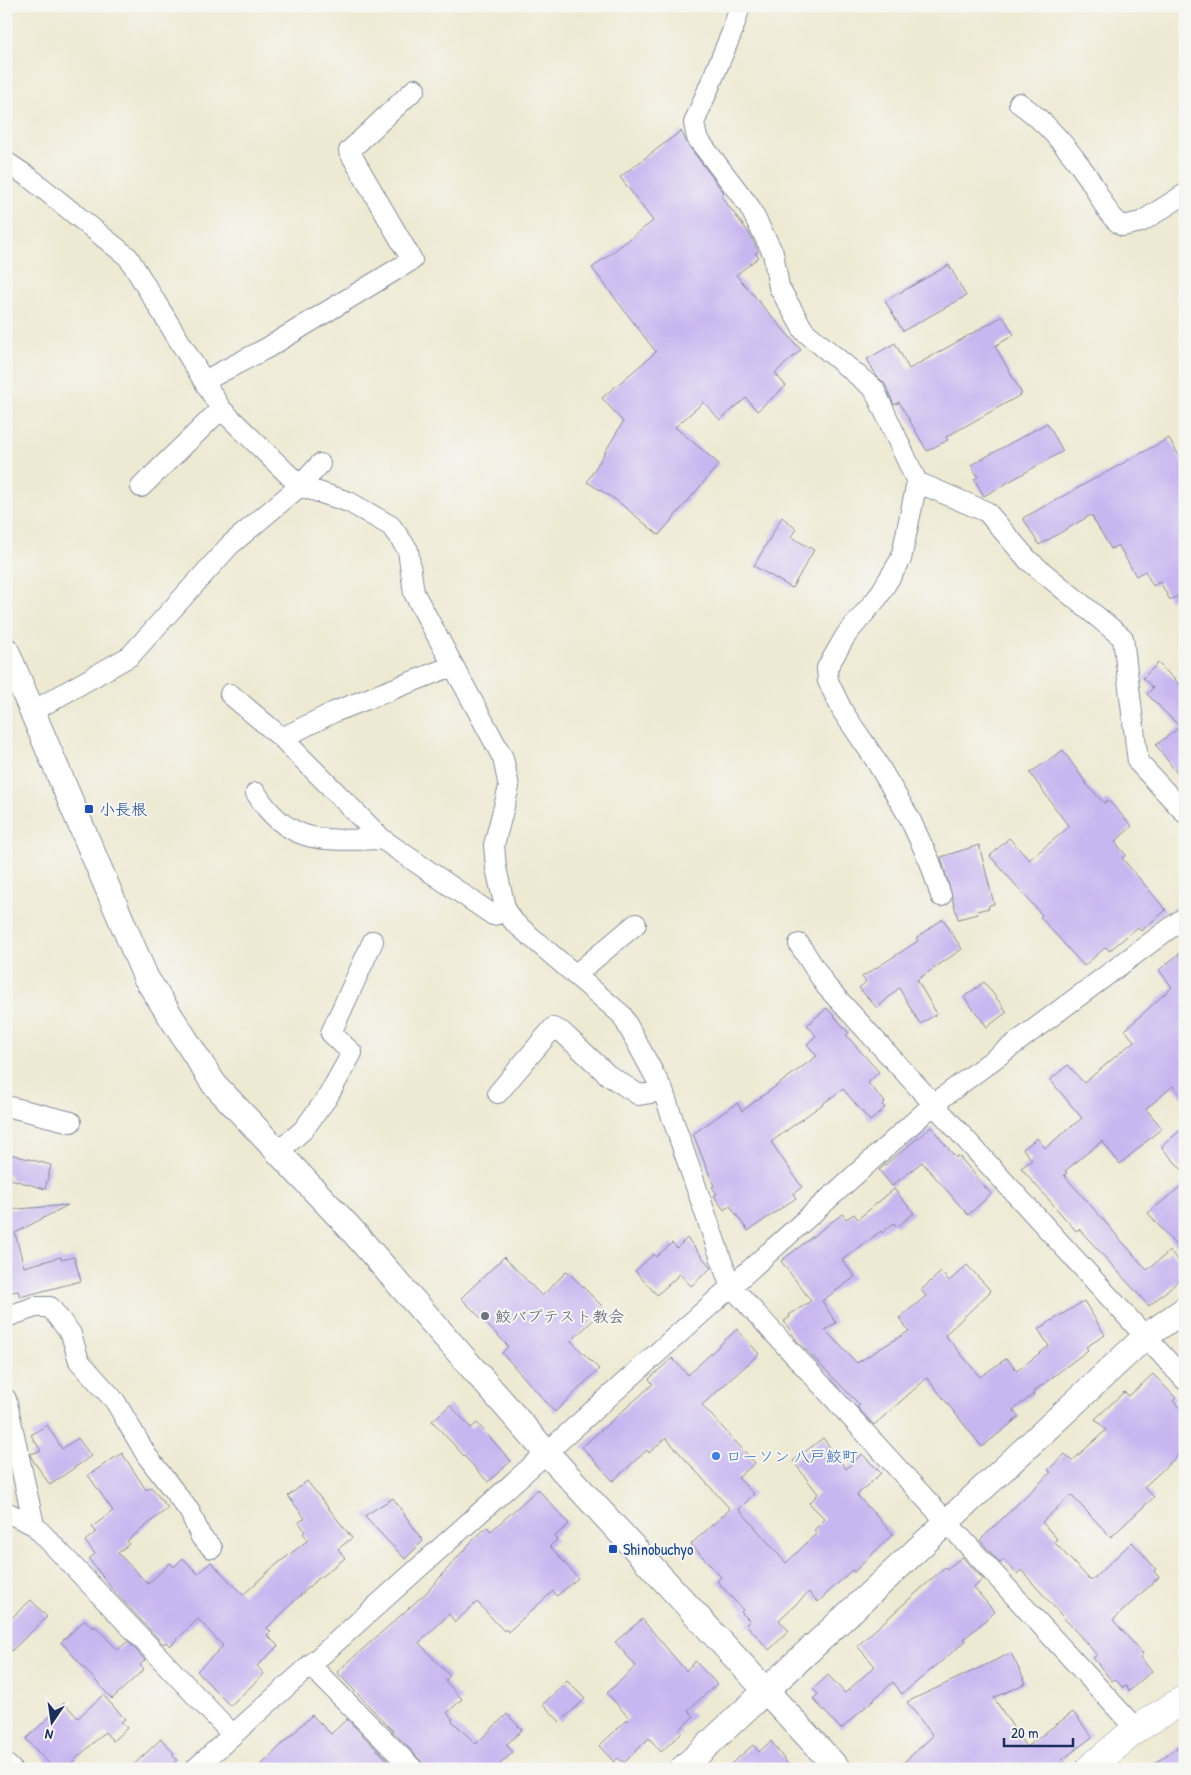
<svg xmlns="http://www.w3.org/2000/svg" width="1191" height="1775" font-family="'Patrick Hand','Klee One',sans-serif">
<style>
.building{fill:#c8b6f0}
.lines{fill:none;stroke-linecap:round;stroke-linejoin:round}
.minor-casing{stroke:#848c98;stroke-width:22}
.tertiary-casing{stroke:#848c98;stroke-width:27}
.primary-casing{stroke:#848c98;stroke-width:29}
.minor{stroke:#fff;stroke-width:20}
.tertiary{stroke:#fff;stroke-width:25}
.primary{stroke:#fff;stroke-width:28}
.transit-dot{fill:#1a4fb4;stroke:#f6f6f2;stroke-width:2}
.worship-dot{fill:#6b7280;stroke:#f6f6f2;stroke-width:2}
.shop-dot{fill:#3f7fe0;stroke:#f6f6f2;stroke-width:2}
.labels{text-anchor:middle;dominant-baseline:central;stroke-width:4;stroke-linejoin:round;paint-order:stroke}
.transit-label{font-size:16px;fill:#164399;stroke:#f6f6f2;text-anchor:start}
.worship-label{font-size:16px;fill:#5b616d;stroke:#f6f6f2;text-anchor:start}
.shop-label{font-size:16px;fill:#366cbe;stroke:#f6f6f2;text-anchor:start}
</style>
<rect width="100%" height="100%" fill="#f6f6f2"/>
<filter id="ink" filterUnits="userSpaceOnUse"><feTurbulence type="fractalNoise" baseFrequency=".02" numOctaves="2"/><feDisplacementMap in="SourceGraphic" scale="10" xChannelSelector="R" yChannelSelector="G"/><feConvolveMatrix kernelMatrix="1 2 1 2 8 2 1 2 1" color-interpolation-filters="sRGB"/></filter>
<filter id="wash" filterUnits="userSpaceOnUse"><feTurbulence type="fractalNoise" baseFrequency=".0096" numOctaves="4" result="noise"/><feDisplacementMap in="SourceGraphic" scale="20" xChannelSelector="R" yChannelSelector="G"/><feGaussianBlur stdDeviation="1.12" result="paint"/><feColorMatrix in="noise" values="0 0 0 0 0 0 0 0 0 0 0 0 0 0 0 0 0 1.4 0 .05"/><feComposite in="paint" operator="in"/></filter>
<g filter="url(#wash)">
<rect width="100%" height="100%" fill="#eee9d2"/>
<g id="blocks">
<!-- building -->
<path class="building" d="M 681,131 L 688,145 L 724,193 L 721,196 L 749,233 L 758,251 L 755,253 L 759,257 L 736,275 L 801,350 L 775,373 L 786,386 L 757,411 L 746,398 L 720,420 L 704,402 L 675,427 L 719,464 L 659,535 L 616,500 L 587,482 L 623,422 L 602,398 L 656,352 L 592,268 L 653,221 L 620,177 Z
M 949,265 L 966,296 L 903,331 L 885,301 Z
M 1003,316 L 1014,335 L 995,346 L 1022,394 L 946,437 L 948,440 L 927,451 L 899,402 L 894,405 L 885,384 L 876,375 L 867,359 L 895,343 L 909,369 Z
M 1047,423 L 1063,451 L 984,496 L 974,479 L 978,477 L 971,465 Z
M 1169,438 L 1185,467 L 1185,592 L 1170,600 L 1160,582 L 1153,586 L 1145,571 L 1136,576 L 1118,545 L 1111,549 L 1091,515 L 1039,545 L 1023,518 Z
M 782,517 L 796,529 L 791,537 L 814,550 L 792,588 L 754,566 Z
M 1158,663 L 1185,690 L 1185,784 L 1156,745 L 1180,727 L 1147,694 L 1153,688 L 1143,678 Z
M 1063,750 L 1088,786 L 1104,803 L 1108,800 L 1132,826 L 1115,842 L 1126,855 L 1122,858 L 1166,910 L 1141,931 L 1138,927 L 1109,951 L 1106,947 L 1084,966 L 1040,917 L 1042,915 L 990,856 L 1009,838 L 1029,860 L 1069,827 L 1030,773 Z
M 979,845 L 994,904 L 989,905 L 989,908 L 977,911 L 978,914 L 958,919 L 941,857 Z
M 943,919 L 962,949 L 917,980 L 937,1014 L 920,1024 L 899,988 L 877,1008 L 859,988 L 866,982 L 862,977 L 918,941 L 916,938 Z
M 1185,949 L 1185,1101 L 1173,1086 L 1146,1109 L 1162,1128 L 1120,1164 L 1102,1141 L 1065,1171 L 1067,1173 L 1064,1175 L 1147,1270 L 1170,1251 L 1185,1268 L 1185,1275 L 1149,1306 L 1079,1229 L 1076,1231 L 1021,1168 L 1032,1160 L 1023,1149 L 1037,1138 L 1045,1148 L 1082,1118 L 1050,1080 L 1068,1065 L 1084,1083 L 1134,1041 L 1125,1030 L 1172,987 L 1159,970 Z
M 984,982 L 1007,1012 L 987,1027 L 964,997 Z
M 827,1008 L 849,1033 L 846,1035 L 879,1072 L 868,1083 L 885,1102 L 882,1105 L 885,1108 L 870,1121 L 843,1089 L 771,1142 L 802,1187 L 793,1194 L 796,1198 L 748,1231 L 730,1206 L 724,1210 L 714,1196 L 717,1194 L 712,1187 L 714,1186 L 693,1134 L 737,1103 L 742,1111 L 817,1056 L 807,1044 L 816,1036 L 807,1025 Z
M 1185,1126 L 1185,1173 L 1161,1147 Z
M 931,1127 L 956,1158 L 958,1155 L 991,1194 L 968,1215 L 922,1162 L 892,1186 L 879,1170 Z
M 6,1153 L 51,1165 L 45,1189 L 10,1179 L 11,1175 L 6,1174 Z
M 1185,1183 L 1185,1256 L 1148,1213 Z
M 894,1189 L 914,1213 L 897,1227 L 894,1223 L 882,1233 L 881,1231 L 842,1260 L 855,1277 L 822,1301 L 836,1323 L 825,1330 L 857,1363 L 909,1331 L 899,1318 L 926,1296 L 921,1290 L 941,1272 L 949,1281 L 967,1265 L 991,1291 L 945,1335 L 980,1377 L 1007,1358 L 1017,1371 L 1049,1346 L 1038,1329 L 1084,1301 L 1105,1335 L 1086,1347 L 1088,1350 L 1033,1392 L 1034,1394 L 1013,1410 L 1019,1417 L 982,1447 L 927,1378 L 874,1425 L 857,1407 L 860,1405 L 797,1341 L 784,1321 L 790,1317 L 789,1315 L 811,1301 L 781,1261 L 842,1214 L 846,1219 L 854,1214 L 858,1219 Z
M 68,1205 L 15,1233 L 24,1267 L 61,1257 L 61,1260 L 74,1257 L 81,1281 L 20,1297 L 18,1291 L 6,1293 L 6,1210 Z
M 687,1238 L 711,1268 L 691,1286 L 680,1274 L 657,1295 L 635,1271 L 654,1254 L 656,1257 L 672,1243 L 677,1248 Z
M 504,1257 L 542,1296 L 567,1271 L 605,1309 L 571,1341 L 599,1369 L 555,1412 L 502,1353 L 508,1346 L 461,1298 Z
M 737,1329 L 759,1354 L 702,1405 L 755,1463 L 738,1478 L 754,1494 L 739,1509 L 786,1563 L 817,1533 L 814,1530 L 825,1519 L 809,1503 L 818,1494 L 793,1461 L 823,1438 L 846,1469 L 862,1454 L 881,1473 L 857,1495 L 893,1534 L 854,1572 L 852,1570 L 818,1602 L 809,1592 L 779,1620 L 789,1631 L 769,1650 L 746,1624 L 750,1621 L 741,1612 L 743,1610 L 717,1581 L 721,1577 L 691,1544 L 730,1509 L 666,1438 L 649,1453 L 647,1450 L 613,1481 L 582,1447 L 653,1384 L 649,1379 L 672,1358 L 688,1375 Z
M 1153,1374 L 1176,1398 L 1173,1401 L 1185,1413 L 1185,1449 L 1144,1487 L 1154,1497 L 1111,1537 L 1071,1495 L 1042,1522 L 1057,1539 L 1054,1542 L 1091,1581 L 1132,1542 L 1156,1569 L 1154,1572 L 1159,1577 L 1113,1620 L 1143,1654 L 1140,1657 L 1152,1671 L 1129,1691 L 1126,1686 L 1123,1688 L 1115,1679 L 1112,1681 L 1093,1658 L 1097,1655 L 1021,1570 L 1017,1574 L 1004,1560 L 1000,1563 L 980,1540 L 1051,1472 L 1048,1470 L 1065,1454 L 1072,1461 L 1106,1430 L 1095,1419 L 1124,1392 L 1129,1396 Z
M 450,1405 L 471,1428 L 477,1423 L 511,1461 L 488,1482 L 432,1421 Z
M 47,1425 L 62,1449 L 78,1438 L 91,1456 L 50,1485 L 32,1459 L 30,1454 L 41,1451 L 31,1435 Z
M 122,1453 L 146,1490 L 151,1487 L 168,1508 L 127,1541 L 129,1544 L 118,1553 L 148,1584 L 170,1563 L 174,1567 L 183,1558 L 198,1574 L 211,1562 L 243,1595 L 271,1569 L 308,1540 L 303,1533 L 305,1531 L 299,1522 L 305,1518 L 288,1496 L 307,1481 L 352,1538 L 338,1549 L 345,1558 L 313,1583 L 267,1628 L 271,1632 L 267,1635 L 278,1646 L 257,1666 L 264,1674 L 230,1706 L 197,1671 L 223,1646 L 198,1619 L 170,1646 L 166,1642 L 163,1644 L 112,1589 L 89,1559 L 95,1554 L 85,1541 L 96,1532 L 92,1527 L 113,1511 L 88,1475 Z
M 538,1489 L 569,1524 L 554,1537 L 557,1540 L 550,1546 L 578,1578 L 557,1596 L 553,1591 L 508,1632 L 506,1629 L 504,1631 L 477,1602 L 455,1622 L 449,1614 L 419,1643 L 450,1676 L 445,1681 L 462,1699 L 447,1713 L 453,1719 L 451,1720 L 476,1744 L 507,1714 L 522,1730 L 506,1745 L 513,1752 L 495,1769 L 425,1769 L 421,1761 L 337,1672 L 427,1592 L 471,1542 L 487,1527 L 491,1531 Z
M 393,1498 L 423,1541 L 405,1559 L 364,1516 Z
M 962,1557 L 983,1579 L 974,1588 L 995,1612 L 964,1639 L 966,1641 L 902,1694 L 893,1682 L 841,1729 L 813,1699 L 818,1694 L 813,1689 L 828,1675 L 845,1693 L 875,1666 L 857,1646 L 945,1567 L 947,1569 Z
M 31,1600 L 47,1617 L 6,1656 L 6,1623 Z
M 642,1619 L 686,1671 L 695,1661 L 717,1684 L 688,1710 L 694,1716 L 679,1730 L 682,1732 L 661,1752 L 649,1738 L 624,1763 L 618,1758 L 614,1762 L 599,1746 L 629,1718 L 607,1693 L 636,1666 L 615,1642 Z
M 85,1620 L 93,1628 L 95,1626 L 118,1650 L 128,1641 L 145,1660 L 140,1665 L 144,1669 L 112,1699 L 61,1642 Z
M 1011,1653 L 1026,1683 L 994,1698 L 1026,1747 L 1073,1712 L 1092,1737 L 1062,1760 L 1070,1769 L 896,1769 L 933,1736 L 907,1702 Z
M 567,1681 L 585,1699 L 560,1722 L 543,1704 Z
M 103,1695 L 125,1719 L 121,1722 L 127,1728 L 113,1741 L 105,1732 L 65,1769 L 54,1769 L 26,1739 L 64,1703 L 78,1718 Z
M 312,1715 L 331,1734 L 347,1719 L 396,1769 L 257,1769 Z
M 161,1739 L 174,1753 L 172,1755 L 177,1760 L 167,1769 L 129,1769 Z
M 771,1741 L 791,1769 L 725,1769 L 753,1745 L 759,1752 Z
M 1185,1742 L 1185,1769 L 1147,1769 Z"/>
</g>
</g>
<g filter="url(#ink)">
<use href="#blocks" fill-opacity="0" stroke="#848c98" stroke-width="1"/>
<g class="lines">
<!-- minor casing -->
<g class="minor-casing">
<path id="minor" d="M 740,6 L 732,32 L 694,123 L 697,138 L 749,206 L 773,253 L 779,287 L 804,331 L 874,389 L 917,482 L 987,512 L 1028,560 L 1123,638 L 1138,762 L 1185,813
M 1019,103 C 1046,122 1069,149 1088,177 C 1100,194 1105,215 1123,226 L 1141,222 L 1185,194
M 6,162 L 30,178 L 128,257 L 221,409 L 300,486 L 349,502 L 391,526 L 408,550 L 414,593 L 503,758 L 509,787 L 494,845 L 496,868 L 506,912 L 515,923 L 622,1015 L 663,1091 L 730,1285 L 1136,1729
M 204,381 L 267,348 L 412,260 L 349,151 L 415,89
M 917,482 L 901,559 L 878,597 L 846,635 L 827,668 L 828,681 L 843,712 L 873,756 L 909,817 L 930,862 L 941,896
M 141,487 L 221,409
M 230,694 L 282,738 L 382,839 L 493,915 L 506,912
M 33,711 L 130,656 L 230,545 L 300,486 L 320,464
M 282,738 L 334,712 L 452,666
M 256,793 C 289,847 327,840 382,839
M 799,944 L 826,986 L 1185,1380
M 575,975 L 636,924
M 498,1093 L 553,1028 L 562,1032 L 608,1075 L 639,1095 L 663,1091
M 6,1106 L 71,1122
M 278,1152 L 303,1130 L 327,1098 L 352,1053 L 331,1033 L 373,941
M 6,1317 L 35,1307 L 50,1307 L 71,1334 L 79,1361 L 115,1401 L 147,1456 L 190,1512 L 201,1537 L 212,1548
M 6,1399 L 34,1525
M 6,1512 L 34,1525 L 232,1734
M 310,1665 L 413,1769
M 6,1764 L 11,1769
M 195,1769 L 935,1103 L 1185,917"/>
</g>
<!-- tertiary casing -->
<g class="tertiary-casing">
<path id="tertiary" d="M 6,650 L 146,978 L 214,1084 L 349,1227 L 545,1451 L 838,1769
M 682,1769 L 1145,1337 L 1185,1309"/>
</g>
<!-- primary casing -->
<g class="primary-casing">
<path id="primary" d="M 1089,1769 L 1136,1729 L 1185,1699"/>
</g>
<!-- minor -->
<use href="#minor" class="minor"/>
<!-- tertiary -->
<use href="#tertiary" class="tertiary"/>
<!-- primary -->
<use href="#primary" class="primary"/>
</g>
</g>
<!-- markers -->
<g class="transit-dot">
<rect x="84" y="804" width="10" height="10" rx="2.5"/>
<rect x="608" y="1544" width="10" height="10" rx="2.5"/>
</g>
<circle class="worship-dot" cx="485" cy="1316" r="5"/>
<circle class="shop-dot" cx="716" cy="1456" r="5"/>
<g class="labels">
<!-- transit labels -->
<g class="transit-label">
<text x="99" y="809">小長根</text>
<text x="623" y="1549">Shinobuchyo</text>
</g>
<!-- worship labels -->
<g class="worship-label">
<text x="495" y="1316">鮫バプテスト教会</text>
</g>
<!-- shop labels -->
<g class="shop-label">
<text x="726" y="1456">ローソン 八戸鮫町</text>
</g>
</g>
<!-- margin -->
<rect width="1191" height="1775" fill="none" stroke="#f6f6f2" stroke-width="25"/>
<!-- north arrow -->
<g transform="translate(52 1722) rotate(193)" stroke="#f6f6f2" stroke-width="4" paint-order="stroke">
<path d="M0-4L9 19L0 12L-9 19Z" fill="#1b2f5e"/>
<text y="-8" font-size="14" font-weight="bold" text-anchor="middle" fill="#1b2f5e">N</text>
</g>
<!-- scale -->
<path d="M1004 1738v8h69v-8" fill="none" stroke="#1b2f5e" stroke-width="2.5"/>
<text x="1011" y="1738" font-size="15" fill="#1b2f5e" stroke="#f6f6f2" stroke-width="4" paint-order="stroke">20 m</text>
</svg>
